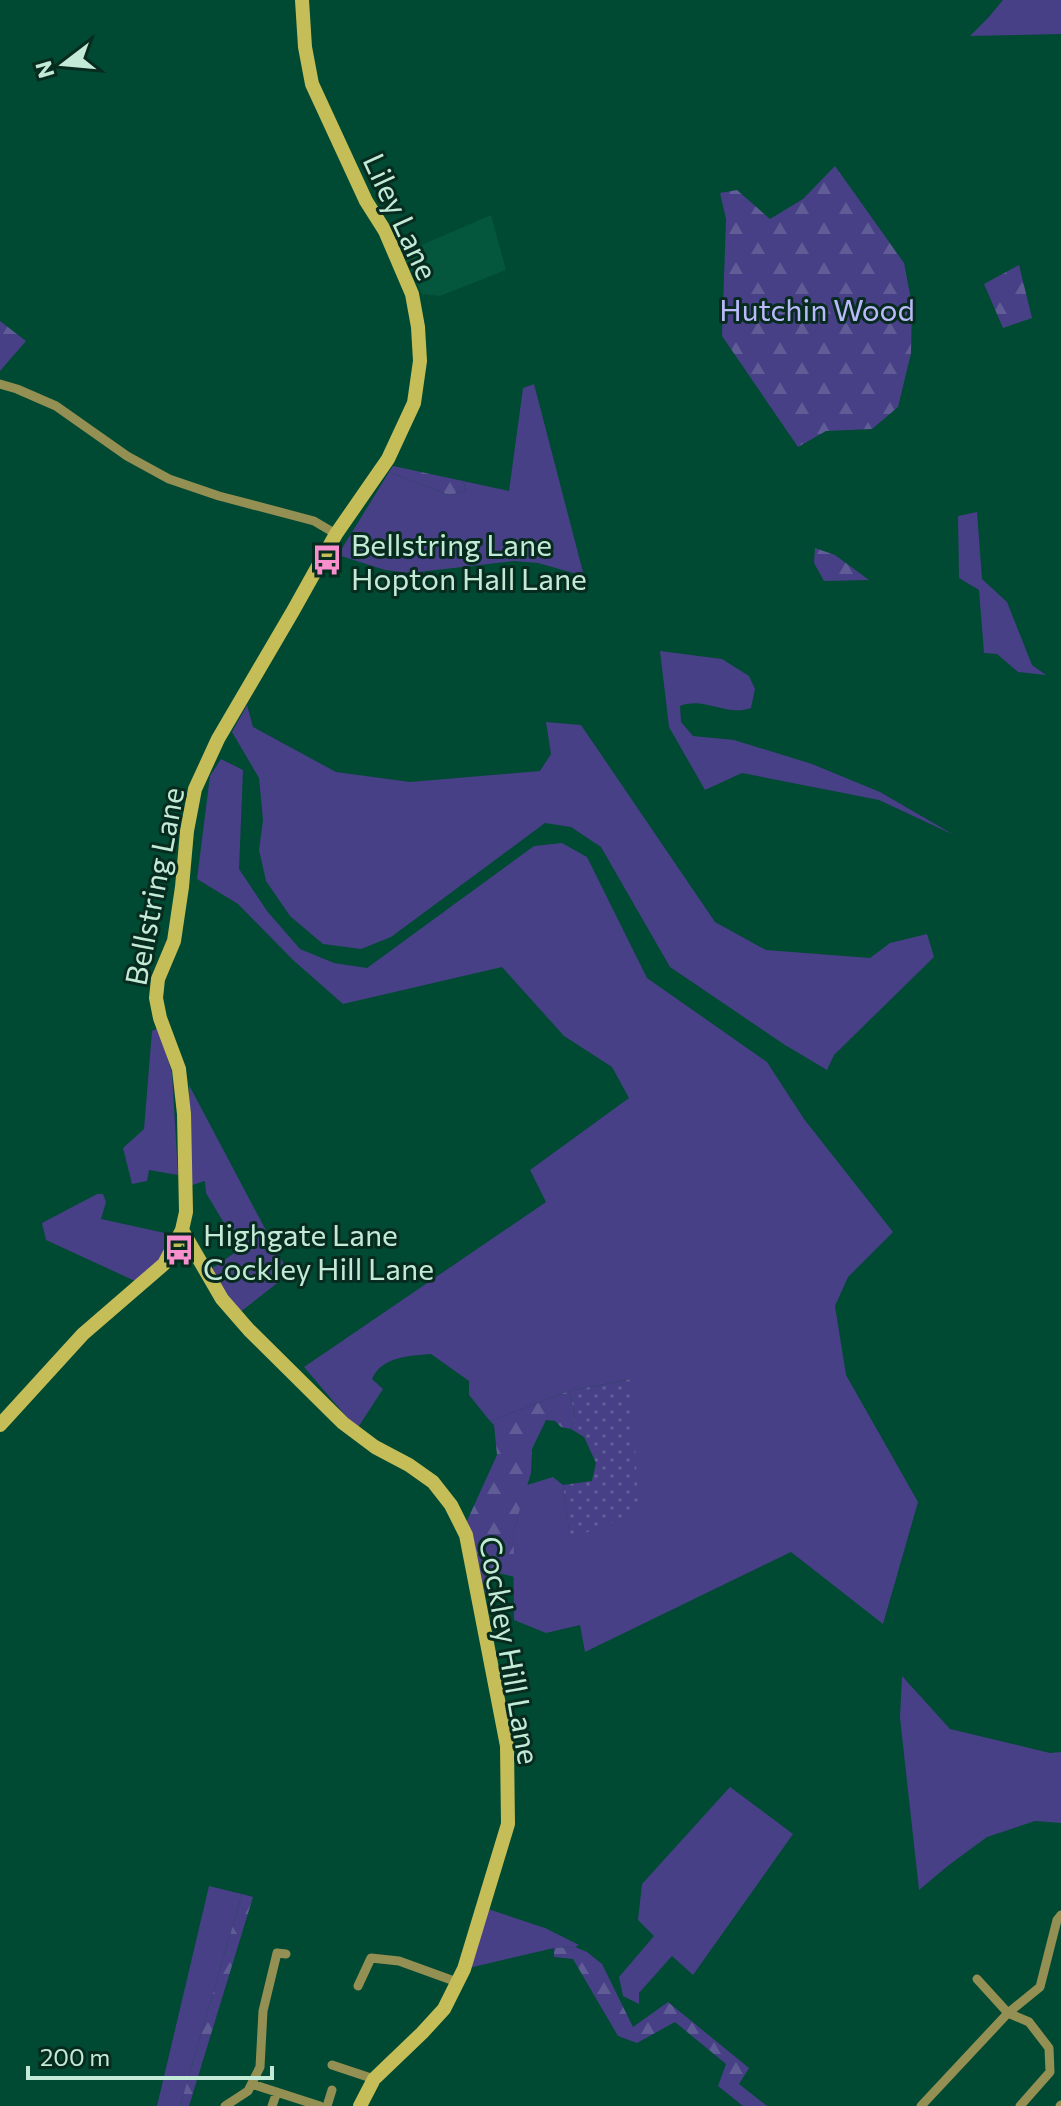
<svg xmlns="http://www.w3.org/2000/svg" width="1061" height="2106" font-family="Commissioner,sans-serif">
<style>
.built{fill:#04563d}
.green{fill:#474086}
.forest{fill:url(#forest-firs)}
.garden{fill:url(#garden-dots)}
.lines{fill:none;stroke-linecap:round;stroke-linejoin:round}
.street{stroke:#948f52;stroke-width:9}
.secondary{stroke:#c5bd57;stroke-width:14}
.labels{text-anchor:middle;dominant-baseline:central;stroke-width:6;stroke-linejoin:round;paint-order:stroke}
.street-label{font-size:30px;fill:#c3ead7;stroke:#072b1e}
.park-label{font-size:30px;fill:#bab9fa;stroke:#072b1e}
.poi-label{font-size:30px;fill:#c3ead7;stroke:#072b1e;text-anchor:start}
</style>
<defs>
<pattern id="forest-firs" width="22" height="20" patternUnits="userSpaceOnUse" patternTransform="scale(2)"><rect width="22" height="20" fill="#474086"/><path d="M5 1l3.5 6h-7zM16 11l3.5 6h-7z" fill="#605c96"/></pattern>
<pattern id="garden-dots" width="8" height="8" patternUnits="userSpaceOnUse" patternTransform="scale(2)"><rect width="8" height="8" fill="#474086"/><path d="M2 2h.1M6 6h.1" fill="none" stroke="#605c96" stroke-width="1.8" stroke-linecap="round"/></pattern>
</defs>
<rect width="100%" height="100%" fill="#004932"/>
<!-- built -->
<path class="built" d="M 491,215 L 506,270 L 440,296 L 422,294 L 403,253 Z"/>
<!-- green -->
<path class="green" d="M 1003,0 L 1061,0 L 1061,34 L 970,36 L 988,18 Z
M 534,384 L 584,576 L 538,563 L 514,561 L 410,573 L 385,570 L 338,555 L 389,472 L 449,495 L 466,491 L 463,481 L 509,491 L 523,388 Z
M 977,512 L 982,579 L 1007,602 L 1032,665 L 1046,675 L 1018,672 L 997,654 L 984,653 L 979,590 L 959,578 L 958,516 Z
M 660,651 L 722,659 L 749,676 L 755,689 L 751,708 C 727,717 703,696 680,706 L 681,722 L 693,736 L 734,740 L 812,764 L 880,792 L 954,835 L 879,800 L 742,773 L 705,790 L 669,727 Z
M 247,705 L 253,727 L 336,772 L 410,782 L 540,771 L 551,754 L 546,722 L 581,725 L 715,922 L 766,950 L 870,958 L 890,943 L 927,934 L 934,957 L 834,1055 L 827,1070 L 785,1045 L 670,967 L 601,847 L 571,827 L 545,823 L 391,937 L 361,949 L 323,944 L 290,916 L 266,881 L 259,850 L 263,820 L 259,778 L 232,732 Z
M 221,759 L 243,770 L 239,869 L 267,911 L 300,949 L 334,963 L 367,968 L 534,846 L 562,843 L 587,857 L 647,978 L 767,1062 L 804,1119 L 893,1232 L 848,1277 L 835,1306 L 846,1375 L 918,1502 L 883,1624 L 791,1552 L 585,1652 L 580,1625 L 546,1633 L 514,1620 L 513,1532 L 527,1485 L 553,1477 L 563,1485 L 570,1538 L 631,1379 L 569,1391 L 490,1421 L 469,1395 L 469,1381 L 431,1354 C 410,1356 382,1356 372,1379 L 383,1389 L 357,1429 L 304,1367 L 546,1202 L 530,1170 L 629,1098 L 612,1067 L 564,1036 L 502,967 L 343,1004 L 293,960 L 238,904 L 197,879 L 210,776 Z
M 158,1028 L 172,1073 L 178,1175 L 149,1170 L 147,1181 L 132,1184 L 123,1148 L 144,1129 L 152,1031 Z
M 189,1085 L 289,1274 L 239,1313 L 211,1269 L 236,1252 L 234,1246 L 243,1239 L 237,1228 L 230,1233 L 206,1193 L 205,1181 L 189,1186 Z
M 97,1194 L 103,1194 L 106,1202 L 101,1219 L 174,1235 L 160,1260 L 135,1281 L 46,1240 L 42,1223 Z
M 902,1676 L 950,1729 L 1050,1753 L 1061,1752 L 1061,1823 L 1035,1821 L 987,1837 L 949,1865 L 919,1890 L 900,1718 Z
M 730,1787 L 793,1834 L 693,1975 L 672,1956 L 639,1993 L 639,2004 L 623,1996 L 619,1977 L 654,1936 L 638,1920 L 642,1884 Z
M 209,1886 L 242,1894 L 180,2106 L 157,2106 Z
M 488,1909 L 545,1928 L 579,1945 L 575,1947 L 554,1948 L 469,1968 Z"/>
<!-- forest -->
<path class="forest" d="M 835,166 L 904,263 L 912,305 L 911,353 L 898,407 L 872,429 L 826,431 L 798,447 L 722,336 L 726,219 L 720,193 L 737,190 L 770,219 L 803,199 Z
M 1019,265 L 1032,318 L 1003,328 L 984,284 Z
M 0,321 L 26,341 L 0,371 Z
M 393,466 L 463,481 L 466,491 L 449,495 L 389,472 Z
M 815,548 L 835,555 L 869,580 L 824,581 L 814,563 Z
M 569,1391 L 575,1415 L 571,1429 L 561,1427 L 555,1421 L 546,1420 L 532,1449 L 531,1473 L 513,1532 L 515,1577 L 495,1572 L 486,1596 L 466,1523 L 497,1455 L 494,1425 L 490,1421 Z
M 242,1894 L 253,1897 L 189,2106 L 180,2106 Z
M 575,1947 L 587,1952 L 602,1964 L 633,2027 L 668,2002 L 749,2068 L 739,2084 L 767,2106 L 743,2106 L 718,2086 L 726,2064 L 675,2022 L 637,2043 L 618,2036 L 573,1959 L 554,1957 L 554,1948 Z"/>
<!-- garden -->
<path class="garden" d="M 631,1379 L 639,1512 L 570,1539 L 563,1485 L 592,1481 L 596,1463 L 584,1437 L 571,1429 L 575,1415 L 569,1391 Z"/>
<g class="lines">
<!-- street -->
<path class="street" d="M 0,384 L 17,389 L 56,406 L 127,456 L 169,479 L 219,496 L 314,521 L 336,534
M 977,1979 L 1008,2013 L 1029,2022 L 1049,2048 L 1050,2072 L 1020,2106
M 358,1986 L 371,1958 L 399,1961 L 457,1982
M 332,2065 L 374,2079
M 252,2084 L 320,2106
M 225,2106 L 248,2091 L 260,2067 L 263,2011 L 277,1953 L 286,1954
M 272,2106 L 277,2092
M 327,2106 L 332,2090
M 921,2106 L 1008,2013 L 1040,1987 L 1057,1920 L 1061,1915
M 1060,2106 L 1061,2105"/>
<!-- secondary -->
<path class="secondary" d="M 182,1230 L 222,1299 L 249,1330 L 343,1423 L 375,1447 L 409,1465 L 433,1482 L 451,1505 L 466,1535 L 507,1746 L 508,1824 L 464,1969 L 444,2009 L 422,2033 L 374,2079 L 360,2106
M 0,1425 L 83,1334 L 164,1264 L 182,1230 L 186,1212 L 184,1114 L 179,1069 L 160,1018 L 156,998 L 158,979 L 174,941 L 182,887 L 187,831 L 195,789 L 218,739 L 293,611 L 336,534 L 388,459 L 414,403 L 420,361 L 418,327 L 412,294 L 385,231 L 366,201 L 312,84 L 305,47 L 302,0"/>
</g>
<!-- icons -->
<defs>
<g id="bus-bare" transform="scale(2.4)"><path d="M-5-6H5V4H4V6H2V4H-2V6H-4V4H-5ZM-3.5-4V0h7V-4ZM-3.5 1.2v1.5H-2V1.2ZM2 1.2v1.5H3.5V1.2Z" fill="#f790cd" stroke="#072b1e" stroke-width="2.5" paint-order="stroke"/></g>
</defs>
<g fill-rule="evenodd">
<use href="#bus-bare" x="327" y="560"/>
<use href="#bus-bare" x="179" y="1250"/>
</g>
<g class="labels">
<!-- street labels -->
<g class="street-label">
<text transform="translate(402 216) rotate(65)">Liley Lane</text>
<text transform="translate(153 886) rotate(-79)">Bellstring Lane</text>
<text transform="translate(511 1650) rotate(80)">Cockley Hill Lane</text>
</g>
<!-- park labels -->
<g class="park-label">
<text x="817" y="308">Hutchin Wood</text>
</g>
<!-- poi labels -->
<g class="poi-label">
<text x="351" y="543">Bellstring Lane<tspan x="351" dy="34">Hopton Hall Lane</tspan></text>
<text x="203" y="1233">Highgate Lane<tspan x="203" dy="34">Cockley Hill Lane</tspan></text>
</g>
</g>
<!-- north arrow -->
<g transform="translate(64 64) rotate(254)" stroke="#072b1e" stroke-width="6" paint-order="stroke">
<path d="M0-6L14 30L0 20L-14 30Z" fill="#c3ead7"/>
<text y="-12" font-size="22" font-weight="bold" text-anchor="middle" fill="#c3ead7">N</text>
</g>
<!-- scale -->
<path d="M28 2066v12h244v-12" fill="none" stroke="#c3ead7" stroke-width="4"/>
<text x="40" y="2066" font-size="24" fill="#c3ead7" stroke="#072b1e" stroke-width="6" paint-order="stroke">200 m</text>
</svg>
